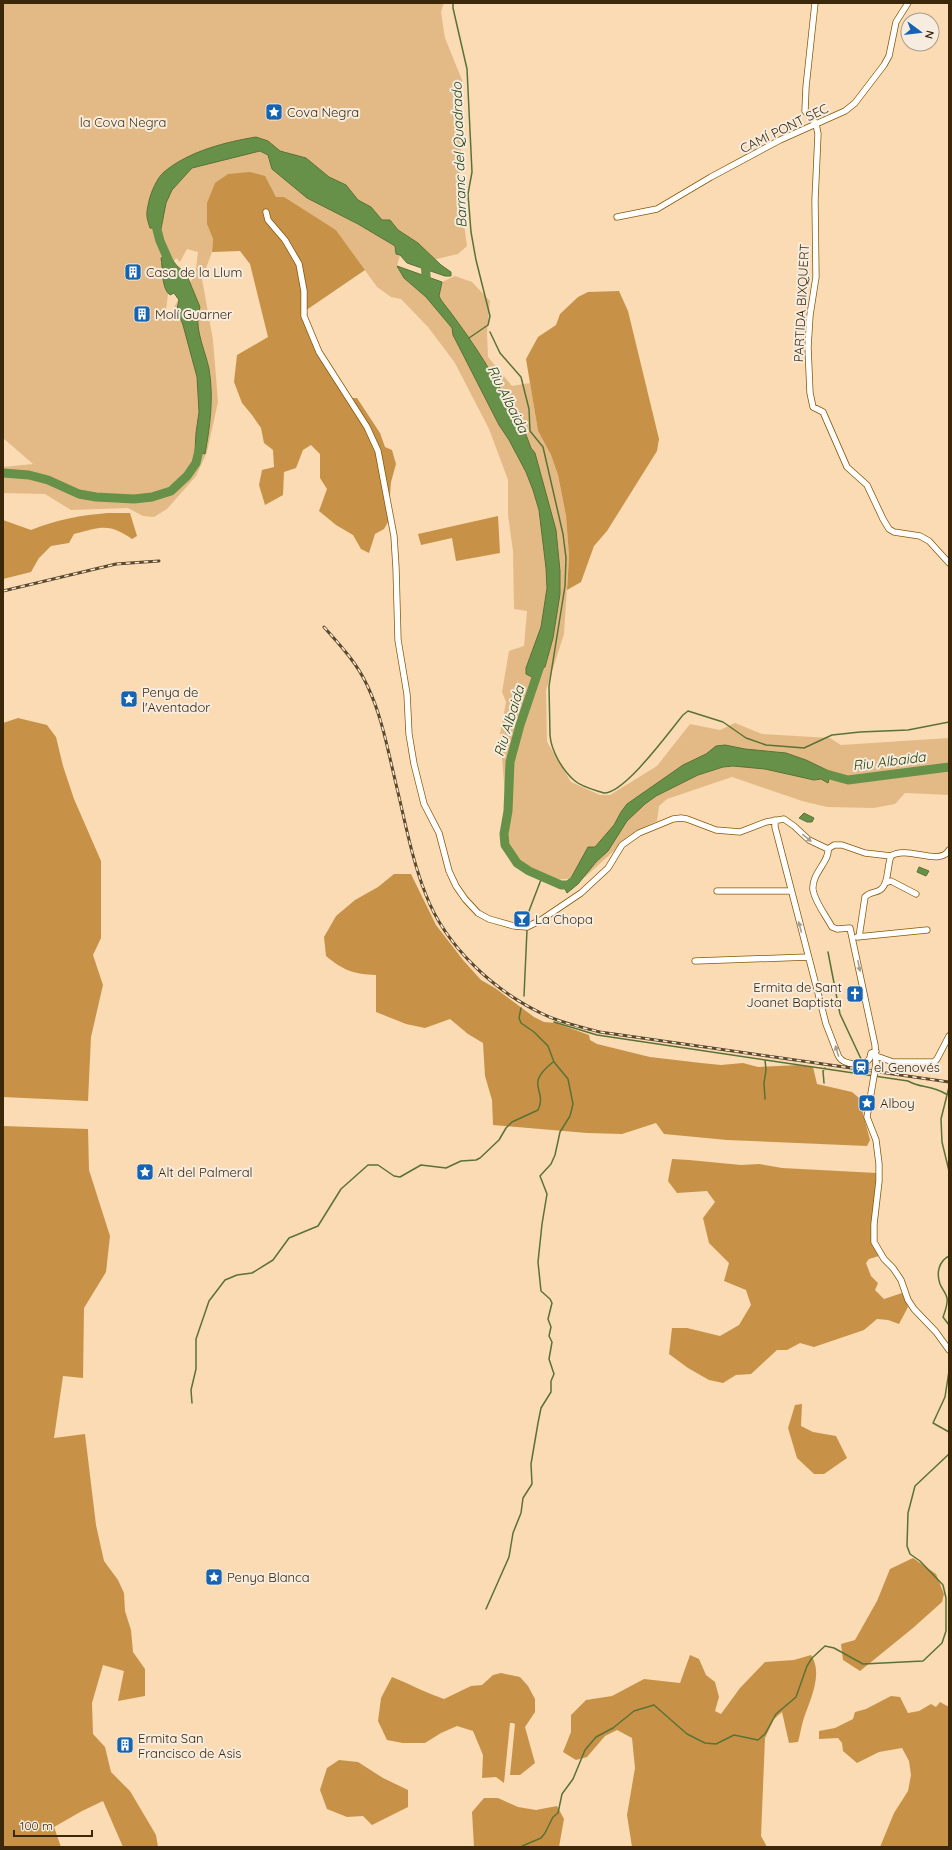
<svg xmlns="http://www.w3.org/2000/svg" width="952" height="1850" font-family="Quicksand,sans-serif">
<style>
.green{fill:#e3ba86;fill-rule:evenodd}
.forest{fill:#c79247}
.water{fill:#679148;stroke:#5a7235}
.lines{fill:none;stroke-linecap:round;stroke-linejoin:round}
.stream{stroke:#5a7235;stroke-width:1.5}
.river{stroke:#679148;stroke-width:9}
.minor-casing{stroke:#875908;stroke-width:7}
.minor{stroke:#fff;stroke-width:5.5}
.rail-casing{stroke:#5e4829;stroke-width:3}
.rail{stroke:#f6ecdf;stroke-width:1.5;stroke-dasharray:4.5;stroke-linecap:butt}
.minor-bridge-casing{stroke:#875908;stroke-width:7;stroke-linecap:butt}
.minor-bridge{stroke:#fff;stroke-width:5.5}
.oneway{fill:#a79e91}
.labels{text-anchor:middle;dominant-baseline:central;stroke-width:4;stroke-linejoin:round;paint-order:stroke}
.poi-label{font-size:13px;fill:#3b280a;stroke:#f6ecdf;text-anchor:start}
.park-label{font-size:13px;fill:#493312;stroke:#f6ecdf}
.street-label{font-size:13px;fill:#3b280a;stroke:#f6ecdf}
.water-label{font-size:14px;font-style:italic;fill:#24410b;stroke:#f6ecdf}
</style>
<rect width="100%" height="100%" fill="#fadbb3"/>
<!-- green -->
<path class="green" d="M 3,3 L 444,3 L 441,12 L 445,38 L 462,80 L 462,93 L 460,124 L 461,151 L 459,165 L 463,196 L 463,217 L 467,246 L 458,254 L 432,260 L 307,198 L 358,224 L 395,246 L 396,254 L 400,255 L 397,266 L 442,282 L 455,276 L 472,282 L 490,301 L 487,333 L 488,357 L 512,386 L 530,383 L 538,431 L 551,455 L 558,475 L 566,516 L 569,556 L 564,634 L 546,690 L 547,742 L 571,782 L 600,795 L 610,795 L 657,766 L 690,724 L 720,730 L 735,723 L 762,734 L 830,738 L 841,745 L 949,738 L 949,795 L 905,793 L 895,804 L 874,808 L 827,807 L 802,801 L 732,777 L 667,799 L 659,806 L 657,821 L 636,831 L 585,877 L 554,880 L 521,864 L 509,843 L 500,734 L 506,702 L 502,692 L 509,651 L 524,646 L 527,611 L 514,609 L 513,551 L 508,515 L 508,480 L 489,429 L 455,363 L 428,327 L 401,299 L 391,297 L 377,287 L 336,230 L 284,198 L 208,226 L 213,239 L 212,252 L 202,279 L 213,340 L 218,402 L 207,452 L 196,476 L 167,509 L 154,517 L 143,516 L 128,508 L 71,510 L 45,494 L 3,493 L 3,467 L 33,464 L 3,438 ZM 187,249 L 198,252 L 196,269 L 192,279 L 178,300 L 168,319 L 166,310 L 172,264 L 176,258 L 180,262 Z"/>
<!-- forest -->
<path class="forest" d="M 250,172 L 265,176 L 276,197 L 284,197 L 336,230 L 365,270 L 302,313 L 302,318 L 319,356 L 345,398 L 357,398 L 380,433 L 385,447 L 392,450 L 396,464 L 391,482 L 388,522 L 384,529 L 375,534 L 369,553 L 361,549 L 353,535 L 336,525 L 319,511 L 327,489 L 320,478 L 320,454 L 311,445 L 303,450 L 296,468 L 284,472 L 283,495 L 265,505 L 259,485 L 262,470 L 274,467 L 273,450 L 264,443 L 261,428 L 252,415 L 242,403 L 234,382 L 237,355 L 268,337 L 250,264 L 240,251 L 212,252 L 213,239 L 207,224 L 207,203 L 215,183 L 228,174 Z
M 619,291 L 628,311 L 659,439 L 657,451 L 607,531 L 594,546 L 581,582 L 567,590 L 569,556 L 566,516 L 558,475 L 551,455 L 538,431 L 526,359 L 538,337 L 556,325 L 560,314 L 578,297 L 588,292 Z
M 108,513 L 130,513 L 137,536 L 132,539 C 108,523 102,527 74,534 L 69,543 L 51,546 L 39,558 L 31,572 L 3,579 L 3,520 L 31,530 C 55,520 82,515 108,513 Z
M 498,516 L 500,553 L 456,561 L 452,538 L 421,545 L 418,534 Z
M 18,718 L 47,725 L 56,737 L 63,766 L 74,799 L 101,861 L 101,938 L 93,955 L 103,985 L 91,1037 L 88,1101 L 3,1097 L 3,723 Z
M 394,874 L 411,874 L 436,925 L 463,960 L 481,980 L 495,988 L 534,1017 L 544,1022 L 556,1023 L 589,1035 L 590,1040 L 597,1044 L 650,1057 L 701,1063 L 721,1065 L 743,1063 L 758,1067 L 800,1065 L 813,1067 L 817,1084 L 852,1092 L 859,1098 L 870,1140 L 867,1146 L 727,1140 L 664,1134 L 656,1123 L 622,1134 L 587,1133 L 493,1125 L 492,1100 L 485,1076 L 483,1043 L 468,1034 L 450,1019 L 425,1028 L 406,1024 L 376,1012 L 376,975 C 354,974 344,971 326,956 L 324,937 L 336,916 L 355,900 L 378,887 Z
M 3,1126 L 88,1129 L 89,1170 L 110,1236 L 106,1272 L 84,1308 L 83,1378 L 63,1376 L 54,1438 L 85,1434 L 96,1525 L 104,1561 L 118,1580 L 124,1593 L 125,1611 L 131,1630 L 133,1652 L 145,1669 L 145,1696 L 118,1701 L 124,1671 L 103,1665 L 92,1703 L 93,1734 L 105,1747 L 111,1772 L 130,1791 L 156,1835 L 158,1847 L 123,1847 L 103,1801 L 82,1811 L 54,1827 L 61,1847 L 3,1847 Z
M 672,1159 L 689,1160 L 741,1165 L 759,1164 L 782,1168 L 877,1173 L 871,1234 L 871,1243 L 879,1256 L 869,1259 L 866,1263 L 871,1276 L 878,1283 L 875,1290 L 884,1299 L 902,1293 L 908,1307 L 899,1324 L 888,1320 L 877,1319 L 864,1330 L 814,1347 L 800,1343 L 787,1350 L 777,1350 L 751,1374 L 736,1375 L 723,1383 L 709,1380 L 688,1368 L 669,1354 L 672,1328 L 687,1328 L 720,1336 L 739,1325 L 751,1305 L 746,1290 L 724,1281 L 729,1263 L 709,1243 L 703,1218 L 715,1202 L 707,1191 L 677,1193 L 668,1181 Z
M 802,1404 L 801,1426 L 813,1432 L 836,1436 L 847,1458 L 824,1474 L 814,1474 L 797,1458 L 788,1428 L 795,1405 Z
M 913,1558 L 936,1574 L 944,1594 L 942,1602 L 913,1628 L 860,1671 L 843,1660 L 841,1644 L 855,1640 L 877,1601 L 890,1569 Z
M 690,1655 L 699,1659 L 706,1675 L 715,1682 L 719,1697 L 715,1711 L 721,1714 L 740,1688 L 765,1662 L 794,1660 L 811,1655 C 824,1674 809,1702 803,1721 C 801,1728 800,1735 798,1742 L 789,1743 L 782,1712 L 774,1719 L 765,1738 L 761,1836 L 767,1847 L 632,1847 L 627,1815 L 635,1768 L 632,1738 L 617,1730 L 605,1736 L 587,1757 L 576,1760 L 563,1752 L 571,1732 L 571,1715 L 586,1700 L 612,1696 L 644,1679 L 680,1683 Z
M 501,1673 L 520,1677 L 528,1686 L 535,1699 L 535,1712 L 525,1727 L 535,1763 L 520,1775 L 510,1775 L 515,1724 L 513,1723 L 510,1723 L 504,1783 L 496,1777 L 482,1778 L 483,1755 L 473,1731 L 457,1726 L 441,1733 L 425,1743 L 403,1743 L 387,1740 L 378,1721 L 381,1698 L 392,1677 C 410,1684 426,1693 444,1699 L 471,1686 L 482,1685 L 493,1675 Z
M 891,1696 L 900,1697 L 908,1713 L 919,1711 L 931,1704 L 936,1707 L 940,1702 L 949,1707 L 949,1847 L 880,1847 L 894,1813 L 908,1791 L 911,1775 L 909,1761 L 902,1748 L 879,1752 L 857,1763 L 843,1751 L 842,1743 L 838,1738 L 819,1739 L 819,1731 L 835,1728 L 853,1719 L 855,1712 L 866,1709 Z
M 339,1760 L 358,1762 L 383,1778 L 408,1790 L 408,1807 L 372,1825 L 363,1816 L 347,1817 L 327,1809 L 320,1790 L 327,1768 Z
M 484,1798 L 498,1798 L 518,1807 L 536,1810 L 557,1806 L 564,1819 L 559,1847 L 474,1847 L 472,1812 Z"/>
<!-- water -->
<path class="water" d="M 256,137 L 268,141 L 280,151 L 306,158 L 329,177 L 346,185 L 358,200 L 371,207 L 382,220 L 390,220 L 398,230 L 418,243 L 441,265 L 451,272 L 451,276 L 445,276 L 407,263 L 400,255 L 396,254 L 395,246 L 390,243 L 358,224 L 307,198 L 272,169 L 268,155 L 260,151 L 192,168 L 172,190 L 166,203 L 161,229 L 150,228 C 146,216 146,214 149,201 C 151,192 157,178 164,172 C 189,151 226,142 256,137 Z
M 168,254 L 177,266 L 188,275 L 188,278 L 200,307 C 193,327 205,349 209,369 C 214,398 210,426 205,454 L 195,451 L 196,433 L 199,412 L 197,377 L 183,325 L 177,309 L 179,300 L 174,293 L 170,295 C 161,288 163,269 161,258 Z
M 397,266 L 442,282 L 439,296 L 441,300 C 471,338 499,381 518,425 L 523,427 L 531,448 L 535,453 L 556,530 L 560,571 L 560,594 L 553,638 L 545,667 L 532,677 L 526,674 L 526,668 L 541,627 L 547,588 L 546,568 L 539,510 L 533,490 L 526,472 L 509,440 L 499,425 L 453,335 L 452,328 L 426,297 L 404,278 Z
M 725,745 L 745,749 L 786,753 L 806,760 L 831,772 L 828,783 L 821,779 L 814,780 L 765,769 L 733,766 L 723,767 L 698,775 L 656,796 L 645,804 L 627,821 L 608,851 L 596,862 L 578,884 L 567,893 L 564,887 L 571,878 L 588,847 L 595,847 L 614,825 L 621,812 L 627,804 L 683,765 L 706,754 L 716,746 Z
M 804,813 L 814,818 L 812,822 L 807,822 L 799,818 Z
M 919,867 L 929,871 L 926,876 L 917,872 Z"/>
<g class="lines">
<!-- stream -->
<path class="stream" d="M 453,3 L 453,8 L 467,69 L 472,172 L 468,194 L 471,232 L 476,260 L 490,316 L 488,325 L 469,338
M 490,332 L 500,353 L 521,377 L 529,409 L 530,431 L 543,447 L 563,534 L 566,558 L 565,586 L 549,686 L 550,735 C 551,751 563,771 575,781 C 582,787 595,790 604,793 C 625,793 669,732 683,715 L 688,711 L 723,722 L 746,738 L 766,745 L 792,747 L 804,748 L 832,735 L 860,732 L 908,730 L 949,722
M 527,926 L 529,911 L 542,877
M 828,952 L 840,1014 L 862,1061
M 524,996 L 527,930
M 554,1022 L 597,1035 L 908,1081 C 919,1088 932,1085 946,1094
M 765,1060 L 766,1070 L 764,1083 L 765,1099
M 824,1083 L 823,1071 L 825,1068
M 949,1087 L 941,1119 L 942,1142 L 949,1171
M 949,1256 C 939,1261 936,1273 940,1284 C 942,1289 946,1293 947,1298 C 948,1305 945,1311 943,1317 L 949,1325
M 949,1371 L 945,1397 L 933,1423 L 949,1432
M 192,1403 L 191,1390 L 196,1369 L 196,1339 L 209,1301 L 225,1280 L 237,1275 L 252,1273 L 273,1260 L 289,1238 L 318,1226 L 341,1189 L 368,1165 L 378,1165 L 394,1176 L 400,1177 L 421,1165 L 446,1168 L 461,1161 L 476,1160 L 480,1158 L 499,1140 L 506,1128 L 512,1122 L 538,1110 C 548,1089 523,1086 553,1062
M 486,1609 L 509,1557 L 513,1533 L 521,1513 L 523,1498 L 532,1484 L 531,1464 L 538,1423 L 541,1408 L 551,1392 L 551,1381 L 554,1374 L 549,1359 L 552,1342 L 549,1336 L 551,1327 L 548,1319 L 552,1303 L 550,1299 L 541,1291 L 538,1262 L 542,1224 L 547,1194 L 540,1176 L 551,1164 L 555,1155 L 560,1132 L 570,1116 L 573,1104 L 568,1079 L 554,1062 L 548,1046 L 534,1032 L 521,1023 L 519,1018 L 521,1008
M 520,1847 L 541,1838 L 545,1833 L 553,1817 L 558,1813 L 562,1794 L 573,1779 L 585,1750 L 596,1737 L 613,1728 L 634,1711 L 654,1705 L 687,1734 L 705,1743 L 716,1744 L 734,1735 L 758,1740 L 765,1734 L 776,1714 L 796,1697 L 807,1666 L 812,1658 L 825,1646 L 834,1648 L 863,1664 L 923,1661 L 942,1643 L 946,1631 L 946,1598 L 943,1585 L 920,1561 L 910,1554 L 907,1546 L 908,1513 L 915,1486 L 949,1454"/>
<!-- river -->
<path class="river" d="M 154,218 L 160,241 L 171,266
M 422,259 L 425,262 L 427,288
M 3,473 L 29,475 L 48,480 L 79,494 L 96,497 L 134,499 L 152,497 L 171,491 L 187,476 L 196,463 L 201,442
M 542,660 L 520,725 L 510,762 L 508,811 L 504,834 L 505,845 L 517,863 L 529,871 L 561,885 L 568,885 L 575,880
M 819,772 L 848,780 L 949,767"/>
<!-- minor casing -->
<g class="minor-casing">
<path id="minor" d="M 815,3 L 806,87 L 805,111 L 816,124 L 818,134 L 815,200 L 816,277 L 810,315 L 808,347 L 810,393 L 813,407 L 823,412 L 847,467 L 867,485 L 883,519 L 889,529 L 894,532 L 920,536 L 929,541 L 949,563
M 266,212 L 268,220 L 285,240 L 299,264 L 304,291 L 304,316 L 319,352 L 367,427 L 378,451 L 394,536 L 396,568 L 398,640 L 407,694 L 409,734 L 414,764 L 424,804 L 439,833 L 449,871 L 456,886 L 465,899 L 478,913 L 489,919 L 514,926 L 527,927 L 541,920 L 581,893 L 608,868 L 622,845 L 639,833 L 673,819 L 681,818 L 687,819 L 716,830 L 740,832 L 766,822 L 784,819 L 794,826 L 809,840 L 828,849 C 830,861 811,874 813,890 C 815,902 826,916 832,927 L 837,929 L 850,928 L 875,1045 L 876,1063
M 617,217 L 657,209 L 711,177 L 780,140 L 845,111 L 855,103 L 884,65 L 889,56 L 896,22 L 908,3
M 775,820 L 775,827 L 826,1024 L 838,1055 C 841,1064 856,1065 865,1064 L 870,1058 L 871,1053 L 876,1051
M 828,849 L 834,845 L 842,845 L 865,853 L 891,856
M 885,883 L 891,881 L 916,894
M 717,891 L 791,891
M 857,937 L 927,930
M 859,937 L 865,897 C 869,892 875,893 880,890 C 889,884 887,866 891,856 C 907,845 940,867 949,850
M 695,961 L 808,957
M 876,1056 L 893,1062 L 934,1062 L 937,1059 L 949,1036
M 874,1076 L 867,1117 L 876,1140 L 879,1164 L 879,1181 L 874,1224 L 874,1242 L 884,1259 L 893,1268 L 901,1280 L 908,1300 L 914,1309 L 936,1332 L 949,1350"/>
</g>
<!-- minor -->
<use href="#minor" class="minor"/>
<!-- rail casing -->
<g class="rail-casing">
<path id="rail" d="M 3,591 L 116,564 L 159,561
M 324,627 C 340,645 357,663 367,685 C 382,716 388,751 396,784 C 405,821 412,860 426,895 C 446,947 495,992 545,1015 C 562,1023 581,1027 600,1032 L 949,1082"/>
</g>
<!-- rail -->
<use href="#rail" class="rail"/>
<!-- minor-bridge casing -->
<g class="minor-bridge-casing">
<path id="minor-bridge" d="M 874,1076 L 876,1063"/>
</g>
<!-- minor-bridge -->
<use href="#minor-bridge" class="minor-bridge"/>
</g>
<!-- one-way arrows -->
<defs><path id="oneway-solid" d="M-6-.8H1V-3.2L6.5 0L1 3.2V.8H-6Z"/></defs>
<g class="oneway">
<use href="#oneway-solid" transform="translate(807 838) rotate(39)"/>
<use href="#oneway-solid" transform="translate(800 927) rotate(-105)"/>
<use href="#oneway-solid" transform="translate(859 966) rotate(78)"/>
<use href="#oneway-solid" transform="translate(837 1051) rotate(-107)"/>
</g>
<!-- icons -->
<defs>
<g id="sight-square" transform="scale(0.9)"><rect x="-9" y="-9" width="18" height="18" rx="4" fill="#1563b1" stroke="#f6ecdf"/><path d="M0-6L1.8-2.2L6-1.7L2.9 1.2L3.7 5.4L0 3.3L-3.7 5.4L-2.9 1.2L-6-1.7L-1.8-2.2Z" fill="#fff"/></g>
<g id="building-square" transform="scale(0.9)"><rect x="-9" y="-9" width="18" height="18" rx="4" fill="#1563b1" stroke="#f6ecdf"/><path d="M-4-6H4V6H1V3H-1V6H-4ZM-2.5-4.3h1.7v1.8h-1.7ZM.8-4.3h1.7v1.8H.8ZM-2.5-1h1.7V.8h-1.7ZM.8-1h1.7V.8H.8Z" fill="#fff"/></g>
<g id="bar-square" transform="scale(0.9)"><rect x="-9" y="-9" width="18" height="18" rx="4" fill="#1563b1" stroke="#f6ecdf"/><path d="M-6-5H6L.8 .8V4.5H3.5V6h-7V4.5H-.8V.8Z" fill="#fff"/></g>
<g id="church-square" transform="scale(0.9)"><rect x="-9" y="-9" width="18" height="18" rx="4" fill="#1563b1" stroke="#f6ecdf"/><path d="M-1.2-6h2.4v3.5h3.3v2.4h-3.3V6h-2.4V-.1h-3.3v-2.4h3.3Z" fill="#fff"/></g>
<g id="station-square" transform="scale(0.9)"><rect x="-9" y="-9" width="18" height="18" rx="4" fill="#1563b1" stroke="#f6ecdf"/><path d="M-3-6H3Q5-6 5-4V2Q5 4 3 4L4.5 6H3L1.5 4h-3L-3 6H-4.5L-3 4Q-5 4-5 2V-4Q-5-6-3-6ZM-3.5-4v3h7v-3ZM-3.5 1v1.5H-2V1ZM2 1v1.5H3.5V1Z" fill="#fff"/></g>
</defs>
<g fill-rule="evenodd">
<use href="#sight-square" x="274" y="112"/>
<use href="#building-square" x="133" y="272"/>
<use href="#building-square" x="142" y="314"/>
<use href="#sight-square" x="129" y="699"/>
<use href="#bar-square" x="522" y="919"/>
<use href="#church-square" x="855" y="994"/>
<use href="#station-square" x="861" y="1067"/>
<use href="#sight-square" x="867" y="1103"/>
<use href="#sight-square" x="145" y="1172"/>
<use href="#sight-square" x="214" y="1577"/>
<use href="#building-square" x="125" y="1745"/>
</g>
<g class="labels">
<!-- poi labels -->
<g class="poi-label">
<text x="287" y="112">Cova Negra</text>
<text x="146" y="272">Casa de la Llum</text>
<text x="155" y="314">Molí Guarner</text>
<text x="142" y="692">Penya de<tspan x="142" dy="15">l'Aventador</tspan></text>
<text x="535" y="919">La Chopa</text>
<text x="842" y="987" text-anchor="end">Ermita de Sant<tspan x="842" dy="15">Joanet Baptista</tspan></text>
<text x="874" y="1067">el Genovés</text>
<text x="880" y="1103">Alboy</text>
<text x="158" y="1172">Alt del Palmeral</text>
<text x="227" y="1577">Penya Blanca</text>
<text x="138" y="1738">Ermita San<tspan x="138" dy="15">Francisco de Asis</tspan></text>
</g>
<!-- park labels -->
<g class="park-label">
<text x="123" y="122">la Cova Negra</text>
</g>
<!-- street labels -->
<g class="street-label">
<text transform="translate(784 128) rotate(-26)">CAMÍ PONT SEC</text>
<text transform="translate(801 303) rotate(-87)">PARTIDA BIXQUERT</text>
</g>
<!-- water labels -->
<g class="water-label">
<text transform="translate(459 155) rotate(-92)">Barranc del Quadrado</text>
<text transform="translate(508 399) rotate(63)">Riu Albaida</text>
<text transform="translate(509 721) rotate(-73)">Riu Albaida</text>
<text transform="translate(889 761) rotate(-7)">Riu Albaida</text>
</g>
</g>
<!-- border -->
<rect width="952" height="1850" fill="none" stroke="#3b280a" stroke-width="8"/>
<!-- north arrow -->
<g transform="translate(920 32) rotate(105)"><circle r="19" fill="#f6ecdf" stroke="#ab9e8a"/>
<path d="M0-3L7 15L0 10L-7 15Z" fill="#1563b1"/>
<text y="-6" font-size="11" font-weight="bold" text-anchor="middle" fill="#3b280a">N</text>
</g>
<!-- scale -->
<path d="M14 1830v6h78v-6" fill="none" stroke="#3b280a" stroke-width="2"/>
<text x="20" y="1830" font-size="12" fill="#3b280a" stroke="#f6ecdf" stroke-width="3" paint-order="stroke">100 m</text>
</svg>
